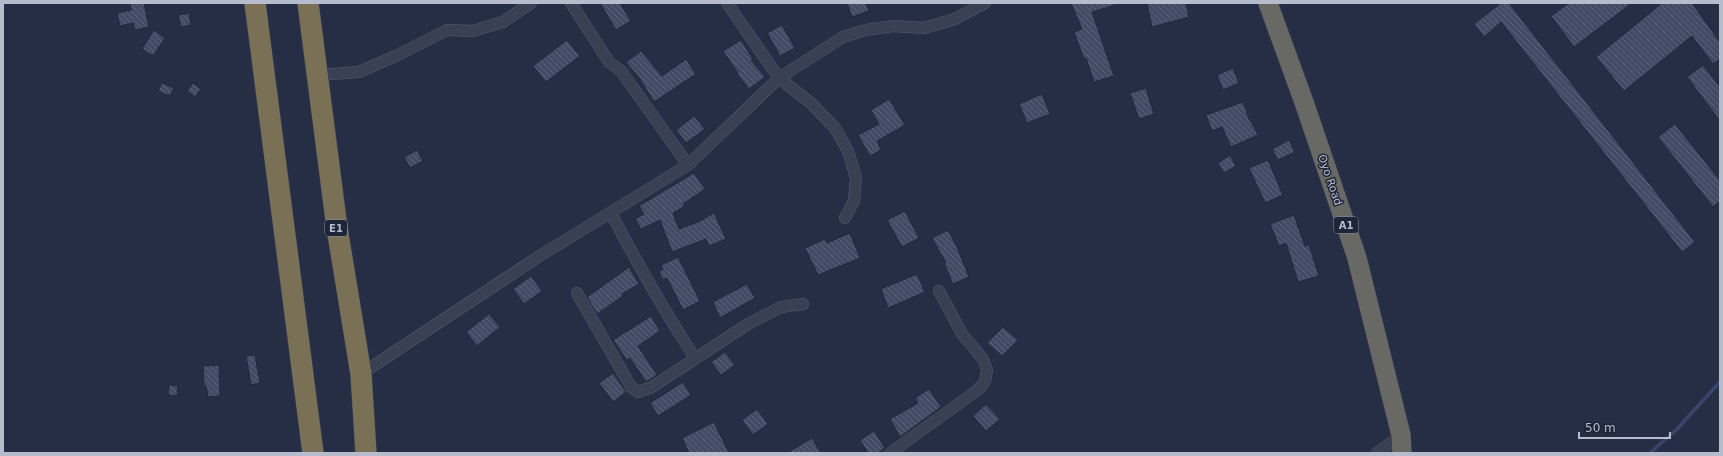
<svg xmlns="http://www.w3.org/2000/svg" width="1723" height="456" font-family="'DejaVu Sans',sans-serif">
<style>
.lines{fill:none;stroke-linecap:round;stroke-linejoin:round}
.stream{stroke:#38466c;stroke-width:3.5}
.building{fill:url(#building-back-hatch);stroke:#20273a}
.minor-casing{stroke:#555b6d;stroke-width:12}
.trunk-casing{stroke:#41485a;stroke-width:20}
.motorway-casing{stroke:#41485a;stroke-width:22}
.minor{stroke:#394053;stroke-width:11}
.trunk{stroke:#686864;stroke-width:19}
.motorway{stroke:#797056;stroke-width:21}
.labels{text-anchor:middle;dominant-baseline:central;stroke-width:3;stroke-linejoin:round;paint-order:stroke}
.shield{fill:#1e2538;stroke:#898fa0;stroke-width:1}
.shield-label{font-size:10px;font-weight:bold;fill:#b7bccd}
.street-label{font-size:11px;fill:#b7bccd;stroke:#1e2538}
</style>
<defs>
<pattern id="building-back-hatch" width="6" height="6" patternUnits="userSpaceOnUse"><rect width="6" height="6" fill="#424a64"/><path d="M-1 5l2 2M0 0l6 6M5-1l2 2" fill="none" stroke="#5b6279"/></pattern>
</defs>
<rect width="100%" height="100%" fill="#252e44"/>
<g class="lines">
<!-- stream -->
<path class="stream" d="M 1650,453 L 1676,430 L 1720,382"/>
</g>
<!-- building -->
<path class="building" d="M 130,3 L 144,3 L 149,27 L 135,30 L 133,23 L 120,26 L 117,13 L 131,10 Z
M 600,3 L 620,3 L 631,21 L 616,30 Z
M 847,3 L 866,3 L 869,11 L 852,17 Z
M 1071,3 L 1115,3 L 1115,5 L 1092,12 L 1114,76 L 1094,82 L 1086,58 L 1084,59 L 1074,32 L 1082,29 Z
M 1147,3 L 1186,3 L 1189,17 L 1152,27 Z
M 1501,3 L 1509,3 L 1695,242 L 1682,252 L 1501,22 L 1484,37 L 1474,24 Z
M 1569,3 L 1632,3 L 1574,47 L 1551,16 Z
M 1662,3 L 1692,3 L 1720,42 L 1720,59 L 1713,64 L 1692,36 L 1624,91 L 1596,57 Z
M 189,13 L 191,25 L 181,27 L 178,15 Z
M 782,25 L 795,48 L 780,56 L 767,33 Z
M 154,30 L 165,38 L 153,56 L 142,49 Z
M 567,40 L 580,56 L 546,82 L 533,66 Z
M 741,40 L 753,59 L 751,60 L 765,77 L 749,89 L 737,74 L 738,73 L 723,51 Z
M 641,51 L 662,76 L 686,59 L 696,74 L 654,102 L 640,79 L 626,62 Z
M 1703,65 L 1720,87 L 1720,121 L 1687,77 Z
M 1233,68 L 1239,83 L 1223,90 L 1217,75 Z
M 162,83 L 174,88 L 170,96 L 158,91 Z
M 193,83 L 201,89 L 195,97 L 187,91 Z
M 1146,88 L 1154,114 L 1139,119 L 1130,93 Z
M 1042,94 L 1050,114 L 1027,123 L 1019,104 Z
M 889,99 L 905,125 L 877,141 L 881,150 L 870,156 L 858,135 L 879,124 L 871,110 Z
M 1243,102 L 1250,121 L 1251,121 L 1258,135 L 1231,147 L 1222,127 L 1212,131 L 1206,115 Z
M 694,116 L 705,129 L 686,143 L 676,130 Z
M 1675,124 L 1720,180 L 1720,201 L 1713,207 L 1658,137 Z
M 1289,140 L 1295,152 L 1278,160 L 1272,149 Z
M 417,150 L 423,161 L 410,168 L 404,157 Z
M 1230,155 L 1236,166 L 1224,173 L 1218,163 Z
M 1268,160 L 1283,195 L 1265,203 L 1249,168 Z
M 694,173 L 705,189 L 683,204 L 685,206 L 673,213 L 679,229 L 698,222 L 714,213 L 726,239 L 709,246 L 706,239 L 672,252 L 660,220 L 641,229 L 635,219 L 644,214 L 639,206 Z
M 905,211 L 919,238 L 902,247 L 887,220 Z
M 1294,215 L 1305,246 L 1309,245 L 1319,276 L 1298,282 L 1286,243 L 1279,246 L 1270,224 Z
M 948,230 L 957,247 L 969,277 L 953,284 L 944,263 L 946,263 L 932,238 Z
M 850,233 L 860,258 L 818,275 L 805,248 L 825,239 L 827,243 Z
M 678,257 L 700,301 L 683,310 L 667,278 L 663,280 L 659,272 L 663,269 L 661,265 Z
M 629,267 L 639,284 L 622,294 L 623,296 L 597,314 L 587,297 Z
M 917,274 L 925,292 L 888,308 L 881,289 Z
M 531,276 L 542,291 L 524,304 L 513,289 Z
M 747,284 L 755,298 L 720,318 L 713,302 Z
M 489,314 L 500,327 L 477,346 L 466,332 Z
M 651,316 L 660,331 L 638,346 L 657,375 L 646,382 L 630,358 L 627,360 L 613,340 Z
M 1003,327 L 1018,340 L 1002,356 L 987,343 Z
M 725,352 L 735,365 L 721,375 L 711,362 Z
M 255,355 L 260,383 L 251,385 L 246,356 Z
M 219,365 L 220,396 L 208,397 L 206,386 L 204,386 L 203,366 Z
M 613,373 L 626,392 L 613,402 L 599,383 Z
M 683,382 L 691,395 L 658,416 L 650,403 Z
M 169,385 L 178,386 L 177,396 L 168,395 Z
M 929,389 L 941,407 L 900,437 L 890,419 L 918,403 L 915,398 Z
M 986,404 L 1000,419 L 986,431 L 973,416 Z
M 757,409 L 768,424 L 753,435 L 742,420 Z
M 714,422 L 729,453 L 689,453 L 682,438 Z
M 874,431 L 885,448 L 878,453 L 868,453 L 860,440 Z
M 812,438 L 821,453 L 787,453 Z"/>
<g class="lines">
<!-- minor casing -->
<g class="minor-casing">
<path id="minor" d="M 571,3 L 609,62 L 621,71 L 688,165
M 727,3 L 779,78 L 812,104 L 835,128 L 848,151 L 856,178 L 854,201 L 845,218
M 318,75 L 359,72 L 398,55 L 447,30 L 473,31 L 503,22 L 531,3
M 611,213 C 637,263 664,311 695,358
M 577,293 L 631,387 L 638,392 L 652,387 L 748,324 L 781,307 L 803,304
M 361,374 L 541,255 L 688,165 L 779,78 L 843,37 L 866,30 L 893,26 L 924,28 L 955,19 L 985,3
M 890,453 L 979,389 L 985,381 L 987,370 L 983,359 L 962,334 L 939,291
M 1377,453 L 1401,435"/>
</g>
<!-- trunk casing -->
<g class="trunk-casing">
<path id="trunk" d="M 1268,3 L 1305,105 L 1357,258 L 1401,435 L 1402,453"/>
</g>
<!-- motorway casing -->
<g class="motorway-casing">
<path id="motorway" d="M 255,3 L 313,453
M 308,3 L 337,228 L 361,374 L 366,453"/>
</g>
<!-- minor -->
<use href="#minor" class="minor"/>
<!-- trunk -->
<use href="#trunk" class="trunk"/>
<!-- motorway -->
<use href="#motorway" class="motorway"/>
</g>
<g class="labels">
<!-- shield labels -->
<g class="shield">
<rect x="1334" y="217" width="24" height="16" rx="3"/>
<rect x="325" y="220" width="22" height="16" rx="3"/>
</g>
<g class="shield-label">
<text x="1346" y="225">A1</text>
<text x="336" y="228">E1</text>
</g>
<!-- street labels -->
<g class="street-label">
<text transform="translate(1330 180) rotate(71)">Oyo Road</text>
</g>
</g>
<!-- border -->
<rect width="1723" height="456" fill="none" stroke="#b7bccd" stroke-width="8"/>
<!-- scale -->
<path d="M1579 432v6h91v-6" fill="none" stroke="#b7bccd" stroke-width="2"/>
<text x="1585" y="432" font-size="12" fill="#b7bccd" stroke="#1e2538" stroke-width="3" paint-order="stroke">50 m</text>
</svg>
